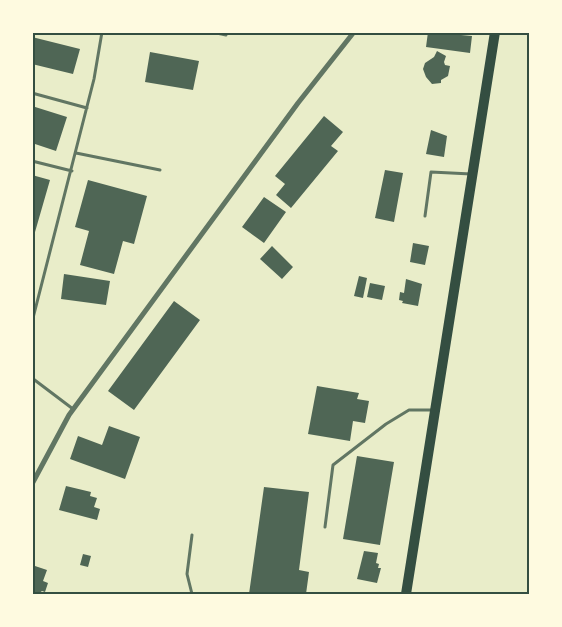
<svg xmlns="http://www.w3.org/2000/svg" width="562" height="627" font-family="Karla,sans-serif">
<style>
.building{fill:#4f6655}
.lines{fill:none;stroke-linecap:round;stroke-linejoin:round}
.service{stroke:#617663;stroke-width:3}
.minor{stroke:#617663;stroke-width:5}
.primary{stroke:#344e41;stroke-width:10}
.neatline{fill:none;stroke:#344e41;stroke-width:2}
</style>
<rect width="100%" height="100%" fill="#e9edc9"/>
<!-- building -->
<path class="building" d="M 428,32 L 472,36 L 470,53 L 426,47 Z
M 32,37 L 80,49 L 73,74 L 32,64 Z
M 437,51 L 446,56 L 444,62 L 445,65 L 450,66 L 448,76 L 441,80 L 441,83 L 432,84 L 426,77 L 423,69 L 425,63 L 434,57 Z
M 150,52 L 199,61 L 193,90 L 145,82 Z
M 32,106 L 67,117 L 56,151 L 32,143 Z
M 324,116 L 343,132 L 331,146 L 338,151 L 291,208 L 276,195 L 285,184 L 275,176 Z
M 431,130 L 447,136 L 444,157 L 426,154 Z
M 385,170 L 403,173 L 394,222 L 375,218 Z
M 32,175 L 50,180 L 33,239 L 32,239 Z
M 88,180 L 147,196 L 134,244 L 123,241 L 114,274 L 80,265 L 89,231 L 75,227 Z
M 264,197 L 286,212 L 264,243 L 242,227 Z
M 413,243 L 429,246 L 425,265 L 410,262 Z
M 272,246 L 293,267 L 282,279 L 260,259 Z
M 64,274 L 110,281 L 106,305 L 61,299 Z
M 359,276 L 367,278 L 363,298 L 354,296 Z
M 406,279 L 422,284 L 418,306 L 402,303 L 403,301 L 399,300 L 400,292 L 404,293 Z
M 370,283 L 385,286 L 382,300 L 367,297 Z
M 174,301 L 200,320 L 134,410 L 108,391 Z
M 317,386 L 359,393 L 357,399 L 369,401 L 365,423 L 353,421 L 350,441 L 308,434 Z
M 109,426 L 140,437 L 125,479 L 70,459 L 78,436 L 102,445 Z
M 357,456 L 394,462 L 380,545 L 343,539 Z
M 66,486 L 91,492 L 90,496 L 97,498 L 94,507 L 100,509 L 97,520 L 59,510 Z
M 264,487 L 309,492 L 299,570 L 309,572 L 306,594 L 249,594 Z
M 364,551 L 378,553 L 376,563 L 379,564 L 378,568 L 381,568 L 377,583 L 357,579 Z
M 83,554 L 91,556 L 88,567 L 80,565 Z
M 32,565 L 47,570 L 43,581 L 48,583 L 45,592 L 42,591 L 38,594 L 32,594 Z"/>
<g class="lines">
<!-- service -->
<path class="service" d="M 212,32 L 226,35
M 32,93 L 87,108
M 76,153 L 160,170
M 32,161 L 72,171
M 425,216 L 431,172 L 471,174
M 32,322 L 94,79 L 102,32
M 32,378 L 73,409
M 325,527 L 333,465 L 386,424 L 409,410 L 434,410
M 192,594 L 187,574 L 192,535"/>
<!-- minor -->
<path class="minor" d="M 32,484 L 69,415 L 298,103 L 354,32"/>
<!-- primary -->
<path class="primary" d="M 406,594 L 495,32"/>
</g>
<!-- border -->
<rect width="562" height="627" fill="none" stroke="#fefae0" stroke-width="68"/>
<rect x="34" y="34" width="494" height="559" class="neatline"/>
</svg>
